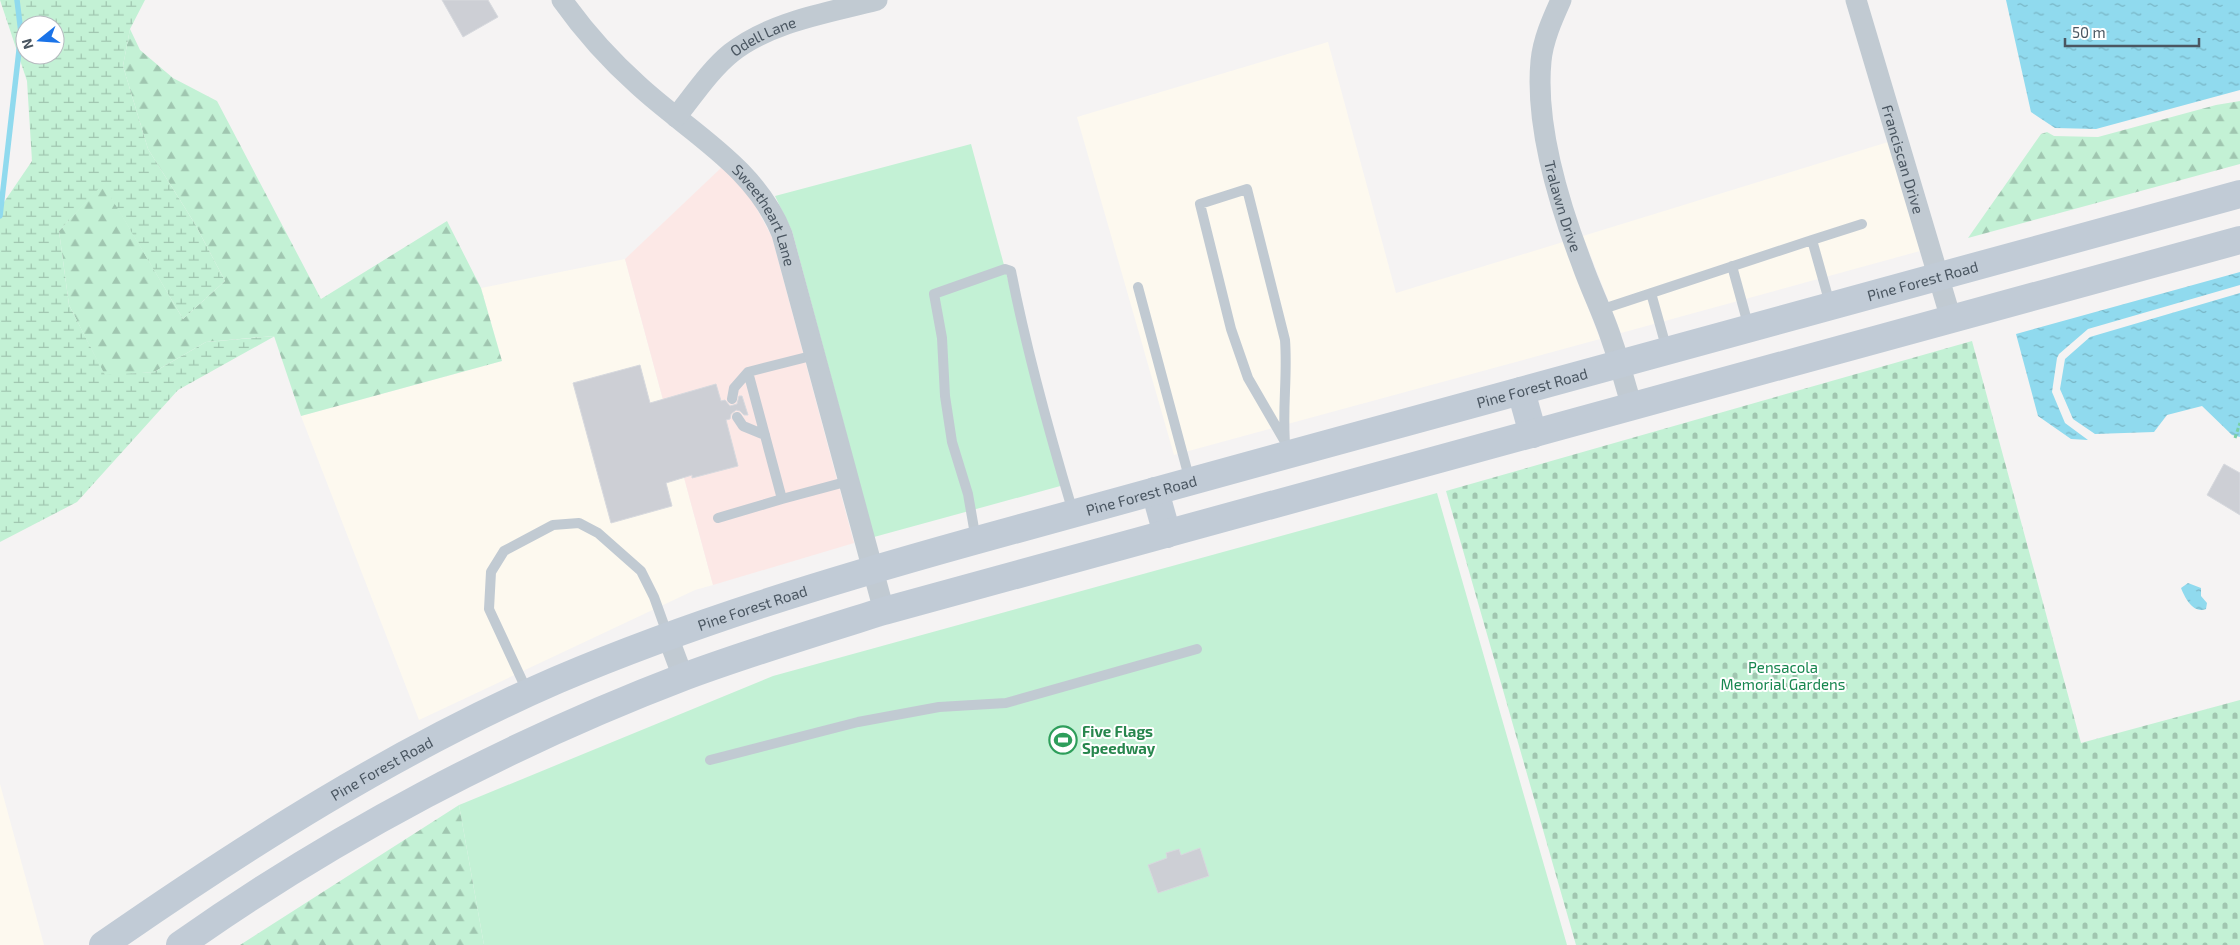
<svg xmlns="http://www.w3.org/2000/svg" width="2240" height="945" font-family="'Exo 2',sans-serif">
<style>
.commercial{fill:#fdf9ef}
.medical{fill:#fce8e6}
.green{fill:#c3f1d5}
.forest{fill:url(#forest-firs)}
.wetland{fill:url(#wetland-marsh);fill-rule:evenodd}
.cemetery{fill:url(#cemetery-stones)}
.water{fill:url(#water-ripples)}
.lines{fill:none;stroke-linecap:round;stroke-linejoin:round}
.stream{stroke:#90daee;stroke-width:5.5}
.building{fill:#cdcfd5;stroke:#d7d9de}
.path{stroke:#7ad0a6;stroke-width:3;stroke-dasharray:4 2.5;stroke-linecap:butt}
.lane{stroke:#c1cad2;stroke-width:10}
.street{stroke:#c1cad2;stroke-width:21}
.secondary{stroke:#c1cbd6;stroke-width:28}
.labels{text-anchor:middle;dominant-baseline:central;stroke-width:4;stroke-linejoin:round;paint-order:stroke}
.street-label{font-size:15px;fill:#4a5661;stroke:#fff}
.park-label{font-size:15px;fill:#17864f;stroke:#fff}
.leisure-label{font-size:15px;font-weight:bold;fill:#27864d;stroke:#fff;text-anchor:start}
</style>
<defs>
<pattern id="forest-firs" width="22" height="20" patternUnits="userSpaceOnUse" patternTransform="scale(1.25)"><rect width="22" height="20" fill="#c3f1d5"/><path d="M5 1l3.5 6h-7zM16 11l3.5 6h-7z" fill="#a0c6b0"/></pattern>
<pattern id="wetland-marsh" width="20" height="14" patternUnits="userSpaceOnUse" patternTransform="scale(1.25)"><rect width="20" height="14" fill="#c3f1d5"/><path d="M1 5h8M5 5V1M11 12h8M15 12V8" fill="none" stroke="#a0c6b0"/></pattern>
<pattern id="cemetery-stones" width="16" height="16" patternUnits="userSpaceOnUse" patternTransform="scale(1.25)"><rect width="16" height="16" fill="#c3f1d5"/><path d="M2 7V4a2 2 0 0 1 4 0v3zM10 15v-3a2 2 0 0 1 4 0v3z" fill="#a0c6b0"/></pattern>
<pattern id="water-ripples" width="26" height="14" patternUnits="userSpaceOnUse" patternTransform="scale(1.25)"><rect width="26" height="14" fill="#90daee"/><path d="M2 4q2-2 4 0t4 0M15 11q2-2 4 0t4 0" fill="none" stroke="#78b4c4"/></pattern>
</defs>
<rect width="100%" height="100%" fill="#f5f3f3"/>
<!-- commercial -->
<path class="commercial" d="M 1328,42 L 1396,293 L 1563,242 L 1600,339 L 1174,455 L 1077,117 Z
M 1888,142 L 1920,251 L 1621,333 L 1583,236 Z
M 625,259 L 713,585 L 695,590 L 419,720 L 301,416 L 502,361 L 481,288 Z
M 0,784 L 44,945 L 0,945 Z"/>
<!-- medical -->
<path class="medical" d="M 722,167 L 751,198 L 772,237 L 854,543 L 713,585 L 625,259 Z"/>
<!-- green -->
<path class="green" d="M 971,144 L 1064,485 L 874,537 L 792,231 L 775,196 Z
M 1437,493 L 1567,945 L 484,945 L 459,805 L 464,803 L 773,676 Z"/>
<!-- forest -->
<path class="forest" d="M 130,29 L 140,50 L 173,78 L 217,101 L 321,299 L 447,221 L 481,288 L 502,361 L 301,416 L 274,336 L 206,342 L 154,372 L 105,376 L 69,305 L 59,231 L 103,183 L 183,319 L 225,281 L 195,224 L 148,149 L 123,66 Z
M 2240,101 L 2240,164 L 1968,238 L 2041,134 L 2047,132 L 2054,136 L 2098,137 L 2216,105 Z
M 459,805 L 484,945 L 240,945 Z"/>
<!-- wetland -->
<path class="wetland" d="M 0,0 L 145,0 L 130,29 L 123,66 L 148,149 L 195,224 L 225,281 L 183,319 L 103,184 L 59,231 L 69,305 L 105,375 L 154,372 L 206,342 L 275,336 L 178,390 L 77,502 L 0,542 L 0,208 L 32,161 L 27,81 ZM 25,25 L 55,25 L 55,55 L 25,55 Z"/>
<!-- cemetery -->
<path class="cemetery" d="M 1972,341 L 2081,743 L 2240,700 L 2240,945 L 1576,945 L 1446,491 Z"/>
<!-- water -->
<path class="water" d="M 2006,0 L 2240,0 L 2240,90 L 2096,129 L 2055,128 L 2031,112 Z
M 2240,272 L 2240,285 L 2088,329 L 2059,354 L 2057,358 L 2052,392 L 2065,423 L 2088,440 L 2071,439 L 2038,416 L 2016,334 Z
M 2240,293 L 2240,437 L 2232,435 L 2202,406 L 2167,415 L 2154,432 L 2095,434 L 2073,419 L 2060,389 L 2065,359 L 2090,337 Z
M 2188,583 L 2201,588 L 2201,596 L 2207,603 L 2206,609 C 2193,614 2185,598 2181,588 Z"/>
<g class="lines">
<!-- stream -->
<path class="stream" d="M 0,216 L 21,33 L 17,0"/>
</g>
<!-- building -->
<path class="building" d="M 442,0 L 488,0 L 498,17 L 463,37 Z
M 640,365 L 650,403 L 716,384 L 721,401 L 725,400 L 730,406 L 737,404 L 739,396 L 742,396 L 748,415 L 744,415 L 740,411 L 736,410 L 731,414 L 730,419 L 726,420 L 738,466 L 692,478 L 692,475 L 666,483 L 672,506 L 611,523 L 573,383 Z
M 2224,464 L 2240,473 L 2240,515 L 2207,495 Z
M 1200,848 L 1209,876 L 1158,893 L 1148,865 L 1167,858 L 1166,853 L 1179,849 L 1181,855 Z"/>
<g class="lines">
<!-- path -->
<path class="path" d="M 2235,438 L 2240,423"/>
<!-- lane -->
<path class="lane" d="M 1812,240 L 1862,224
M 1732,266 L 1749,328
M 1138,287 L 1190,481
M 1651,293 L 1667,350
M 1600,310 L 1812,240 L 1830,304
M 815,355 L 748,372 L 782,499 L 849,481
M 732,399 L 734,388 L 748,372
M 737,417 L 743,426 L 765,435
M 1284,440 L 1248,378 L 1231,329 L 1200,204 L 1247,189 L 1285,340 C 1288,379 1281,415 1286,454
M 718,518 L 782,499
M 976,540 L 968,494 L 952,442 L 945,396 L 942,338 L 934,294 L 1005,269 L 1011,271 C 1027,353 1049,432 1073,512
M 528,693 L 489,609 L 491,572 L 504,551 L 553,525 L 579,523 L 598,533 L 641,571 L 654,597 L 668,636
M 710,760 L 858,722 L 939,707 L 1006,703 L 1197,649"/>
<!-- street -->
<g class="street">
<path id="s1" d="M 562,0 C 584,31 610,60 638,85 C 690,133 755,166 782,234 L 884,611"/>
<path id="s2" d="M 1561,0 C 1552,20 1543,40 1541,61 C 1535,124 1559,204 1582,264 C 1591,290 1604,315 1612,341 C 1620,363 1625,385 1632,406"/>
<path id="s3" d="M 1856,0 L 1951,319"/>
<path id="s4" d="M 676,117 C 693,96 710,70 731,53 C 772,21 828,13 877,0"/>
<path d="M 668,637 L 683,677"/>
</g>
<!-- secondary -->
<g class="secondary">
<path d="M 1521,391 L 1533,434"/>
<path d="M 1155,491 L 1167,534"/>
<path id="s5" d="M 103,945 C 247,845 396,750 557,680 C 691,623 830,581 970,542 C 1095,508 1220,473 1345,439 C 1644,357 1942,275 2240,194"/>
<path d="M 180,945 C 334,836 510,743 686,676 C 751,652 817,632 884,611 L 2240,240"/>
</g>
</g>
<!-- icons -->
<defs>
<g id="stadium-ring" transform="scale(1.4375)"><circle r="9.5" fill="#fff" stroke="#2e9e5b" stroke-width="1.5"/><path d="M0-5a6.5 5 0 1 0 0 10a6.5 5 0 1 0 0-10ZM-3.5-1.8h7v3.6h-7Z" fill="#2e9e5b"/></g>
</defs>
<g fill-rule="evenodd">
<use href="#stadium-ring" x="1063" y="740"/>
</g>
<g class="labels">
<!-- street labels -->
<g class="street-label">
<text stroke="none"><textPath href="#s4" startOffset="121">Odell Lane</textPath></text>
<text stroke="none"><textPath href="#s3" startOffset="166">Franciscan Drive</textPath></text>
<text stroke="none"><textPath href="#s2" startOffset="212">Tralawn Drive</textPath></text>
<text stroke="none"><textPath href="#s1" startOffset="299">Sweetheart Lane</textPath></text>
<text stroke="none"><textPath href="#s5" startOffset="1950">Pine Forest Road</textPath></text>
<text stroke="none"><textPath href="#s5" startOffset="1545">Pine Forest Road</textPath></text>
<text stroke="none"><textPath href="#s5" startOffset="1140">Pine Forest Road</textPath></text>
<text stroke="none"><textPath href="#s5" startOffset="735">Pine Forest Road</textPath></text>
<text stroke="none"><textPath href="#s5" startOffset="330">Pine Forest Road</textPath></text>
</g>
<!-- park labels -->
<g class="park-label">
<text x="1783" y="667">Pensacola<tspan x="1783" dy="17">Memorial Gardens</tspan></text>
</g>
<!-- leisure labels -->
<g class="leisure-label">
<text x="1082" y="731">Five Flags<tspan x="1082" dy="17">Speedway</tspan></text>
</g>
</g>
<!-- north arrow -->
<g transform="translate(40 40) rotate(253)"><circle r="24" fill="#ffffff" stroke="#b7bbc0"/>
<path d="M0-4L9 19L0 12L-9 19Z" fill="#1a73e8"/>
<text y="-8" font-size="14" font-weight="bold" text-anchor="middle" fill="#4a5661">N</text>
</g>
<!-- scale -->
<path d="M2065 38v8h134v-8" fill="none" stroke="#4a5661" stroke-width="2.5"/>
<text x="2072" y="38" font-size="15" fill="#4a5661" stroke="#ffffff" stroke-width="4" paint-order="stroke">50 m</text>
</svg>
